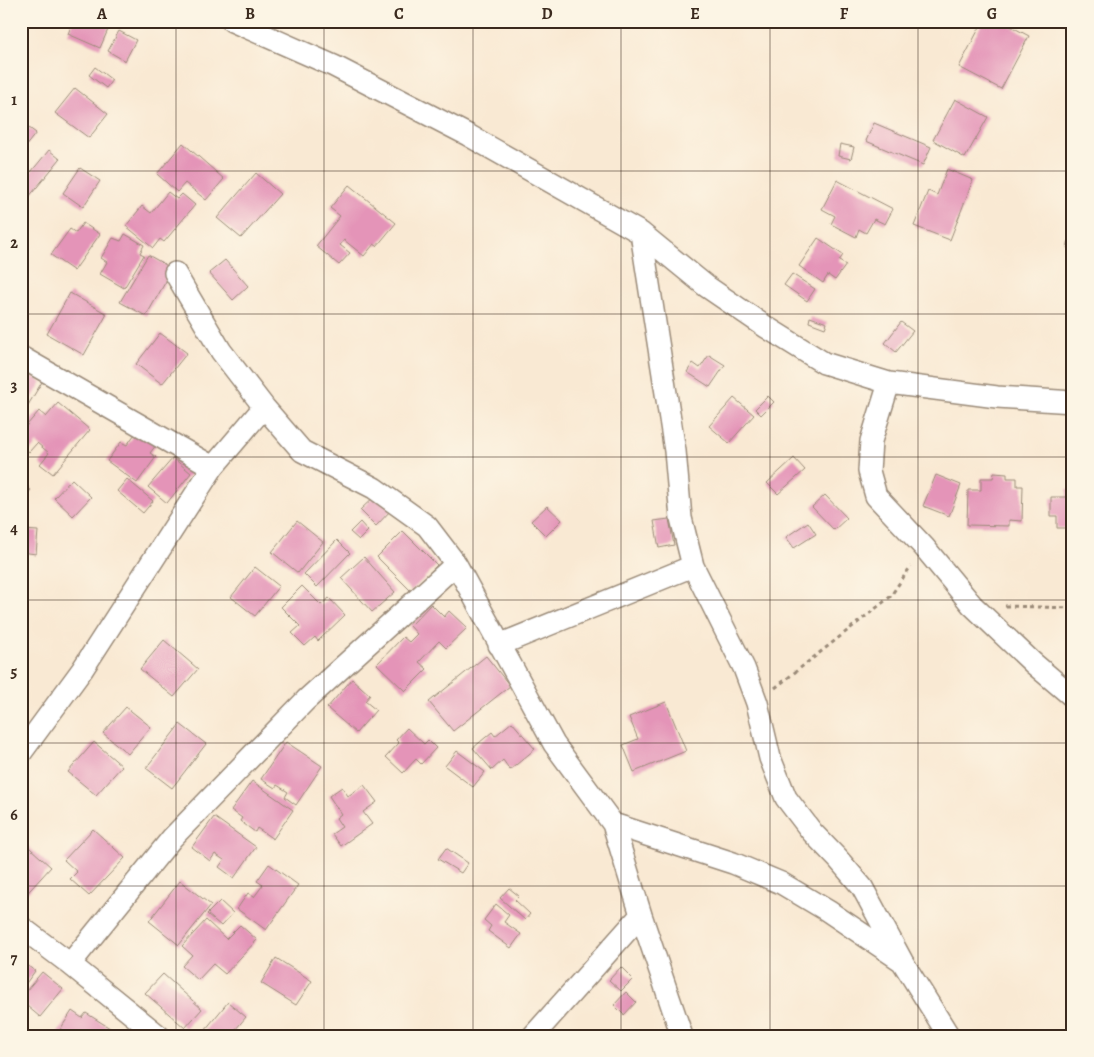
<svg xmlns="http://www.w3.org/2000/svg" width="1094" height="1057" font-family="Alegreya,serif">
<style>
.building{fill:#e494b8}
.lines{fill:none;stroke-linecap:round;stroke-linejoin:round}
.minor-casing{stroke:#9a8a78;stroke-width:24}
.path{stroke:#9a8a78;stroke-width:3;stroke-dasharray:4 4;stroke-linecap:butt}
.minor{stroke:#fff;stroke-width:21}
.grid{fill:none;stroke:#3b2a1e;stroke-width:1;stroke-opacity:0.55}
.neatline{fill:none;stroke:#3b2a1e;stroke-width:2}
.grid-label{font-size:16px;text-anchor:middle;font-weight:bold;fill:#3b2a1e}
</style>
<rect width="100%" height="100%" fill="#fcf5e5"/>
<filter id="ink" filterUnits="userSpaceOnUse"><feTurbulence type="fractalNoise" baseFrequency=".02" numOctaves="2"/><feDisplacementMap in="SourceGraphic" scale="10" xChannelSelector="R" yChannelSelector="G"/><feConvolveMatrix kernelMatrix="1 2 1 2 8 2 1 2 1" color-interpolation-filters="sRGB"/></filter>
<filter id="wash" filterUnits="userSpaceOnUse"><feTurbulence type="fractalNoise" baseFrequency=".0096" numOctaves="4" result="noise"/><feDisplacementMap in="SourceGraphic" scale="20" xChannelSelector="R" yChannelSelector="G"/><feGaussianBlur stdDeviation="1.12" result="paint"/><feColorMatrix in="noise" values="0 0 0 0 0 0 0 0 0 0 0 0 0 0 0 0 0 1.4 0 .05"/><feComposite in="paint" operator="in"/></filter>
<g filter="url(#wash)">
<rect width="100%" height="100%" fill="#f9e9d3"/>
<g id="blocks">
<!-- building -->
<path class="building" d="M 73,21 L 102,21 L 110,25 L 100,48 L 68,34 Z
M 983,21 L 1001,21 L 1029,36 L 1001,89 L 959,67 Z
M 119,31 L 136,40 L 125,61 L 108,51 Z
M 95,67 L 112,80 L 106,88 L 89,75 Z
M 75,88 L 108,114 L 89,138 L 55,113 Z
M 955,99 L 988,117 L 965,158 L 933,140 Z
M 21,122 L 36,133 L 21,152 Z
M 874,123 L 931,147 L 923,165 L 866,141 Z
M 183,143 L 224,179 L 206,200 L 185,183 L 177,192 L 157,174 Z
M 840,144 L 854,147 L 851,159 L 838,156 Z
M 49,150 L 60,159 L 28,198 L 21,192 L 21,164 L 31,172 Z
M 80,168 L 100,181 L 83,207 L 63,193 Z
M 947,169 L 973,180 L 950,240 L 914,226 L 928,191 L 937,195 Z
M 256,173 L 280,194 L 241,238 L 217,218 Z
M 837,180 L 893,209 L 885,224 L 874,219 L 866,233 L 859,229 L 856,237 L 831,224 L 835,216 L 822,209 Z
M 349,185 L 396,223 L 377,246 L 374,244 L 364,256 L 344,240 L 340,245 L 350,253 L 339,265 L 316,246 L 340,216 L 330,208 Z
M 168,192 L 177,199 L 182,194 L 195,205 L 164,242 L 160,239 L 153,248 L 126,226 L 142,206 L 151,213 Z
M 83,223 L 100,234 L 74,271 L 51,255 L 70,229 L 76,233 Z
M 1072,226 L 1073,226 L 1073,249 L 1067,248 Z
M 125,234 L 144,245 L 140,253 L 144,255 L 124,288 L 100,274 L 107,262 L 101,258 L 113,238 L 121,241 Z
M 818,238 L 843,255 L 839,261 L 846,265 L 835,280 L 828,275 L 823,283 L 799,266 Z
M 148,255 L 173,269 L 146,316 L 120,302 Z
M 225,260 L 248,286 L 233,300 L 209,273 Z
M 792,274 L 815,289 L 807,301 L 784,285 Z
M 70,293 L 107,314 L 84,355 L 47,334 Z
M 810,317 L 827,323 L 825,328 L 809,322 Z
M 901,322 L 913,331 L 896,352 L 885,343 Z
M 160,333 L 187,353 L 162,384 L 136,364 Z
M 709,355 L 725,365 L 710,387 L 687,372 L 693,363 L 700,368 Z
M 21,369 L 42,382 L 25,410 L 21,408 Z
M 768,396 L 774,402 L 761,415 L 755,409 Z
M 734,398 L 754,415 L 729,443 L 709,426 Z
M 58,403 L 90,430 L 53,474 L 40,464 L 49,453 L 37,443 L 29,452 L 21,445 L 21,432 L 39,411 L 46,417 Z
M 137,431 L 156,445 L 150,453 L 156,457 L 137,483 L 107,461 L 121,442 L 127,445 Z
M 173,458 L 191,473 L 167,503 L 148,487 Z
M 794,458 L 805,470 L 778,494 L 767,483 Z
M 994,473 L 1007,474 L 1007,478 L 1017,478 L 1017,486 L 1023,486 L 1022,521 L 1009,520 L 1009,526 L 967,525 L 968,490 L 981,490 L 981,478 L 993,478 Z
M 936,475 L 961,485 L 949,516 L 923,506 Z
M 72,479 L 91,497 L 73,516 L 54,498 Z
M 127,479 L 153,501 L 143,513 L 117,491 Z
M 21,481 L 31,490 L 21,501 Z
M 1067,489 L 1073,489 L 1073,528 L 1057,528 L 1057,516 L 1051,516 L 1051,497 L 1067,497 Z
M 377,494 L 392,509 L 376,526 L 360,510 Z
M 825,495 L 847,518 L 834,530 L 812,507 Z
M 547,506 L 562,520 L 546,536 L 531,521 Z
M 669,519 L 674,545 L 659,548 L 654,521 Z
M 297,521 L 323,542 L 298,573 L 272,552 Z
M 360,522 L 368,531 L 359,540 L 350,532 Z
M 808,522 L 816,534 L 794,548 L 786,537 Z
M 21,530 L 38,531 L 36,554 L 21,552 Z
M 403,531 L 437,565 L 411,591 L 377,557 Z
M 337,540 L 350,553 L 317,587 L 304,574 Z
M 364,557 L 395,592 L 372,612 L 341,578 Z
M 255,567 L 279,586 L 255,616 L 231,597 Z
M 302,586 L 321,605 L 329,598 L 345,615 L 318,641 L 315,637 L 305,646 L 292,633 L 300,626 L 281,607 Z
M 431,604 L 444,617 L 449,611 L 467,628 L 446,648 L 439,641 L 419,662 L 427,669 L 405,691 L 377,664 L 403,637 L 409,642 L 417,634 L 410,626 Z
M 164,640 L 198,669 L 174,697 L 140,669 Z
M 486,656 L 510,686 L 453,731 L 429,702 Z
M 352,679 L 370,695 L 365,701 L 376,710 L 356,733 L 327,708 Z
M 666,702 L 686,751 L 634,772 L 623,745 L 638,739 L 629,717 Z
M 126,707 L 151,727 L 128,754 L 103,733 Z
M 512,722 L 535,749 L 510,770 L 503,760 L 492,770 L 473,748 L 492,732 L 495,736 Z
M 180,724 L 206,744 L 172,788 L 146,768 Z
M 407,728 L 424,744 L 428,740 L 436,748 L 421,764 L 416,759 L 403,773 L 386,757 L 399,743 L 396,740 Z
M 94,742 L 122,766 L 96,795 L 68,772 Z
M 286,742 L 322,766 L 296,805 L 285,797 L 288,792 L 277,785 L 275,788 L 261,779 Z
M 457,751 L 485,772 L 473,787 L 445,766 Z
M 252,781 L 293,810 L 273,839 L 257,828 L 255,832 L 240,821 L 242,818 L 231,810 Z
M 364,785 L 377,802 L 363,812 L 372,824 L 341,846 L 332,834 L 342,827 L 336,818 L 341,814 L 329,796 L 342,787 L 348,796 Z
M 214,817 L 256,847 L 234,878 L 219,867 L 224,860 L 215,854 L 210,861 L 192,847 Z
M 93,829 L 125,858 L 89,896 L 70,879 L 77,872 L 64,860 Z
M 21,840 L 51,867 L 21,900 Z
M 446,848 L 468,863 L 461,873 L 438,859 Z
M 269,864 L 298,885 L 266,930 L 237,909 L 248,893 L 254,897 L 263,885 L 257,881 Z
M 180,881 L 211,905 L 179,945 L 149,921 Z
M 509,888 L 519,896 L 515,900 L 530,914 L 525,920 L 500,898 Z
M 220,901 L 233,913 L 221,926 L 207,914 Z
M 496,904 L 509,915 L 504,922 L 521,934 L 511,948 L 488,931 L 491,926 L 484,920 Z
M 206,920 L 226,939 L 240,925 L 257,940 L 225,974 L 213,964 L 198,980 L 182,966 L 192,955 L 182,946 Z
M 276,958 L 312,981 L 296,1005 L 261,983 Z
M 21,961 L 35,971 L 21,990 Z
M 621,967 L 633,979 L 621,991 L 609,980 Z
M 42,972 L 63,989 L 40,1017 L 21,1001 L 21,997 Z
M 163,974 L 202,1009 L 185,1028 L 145,993 Z
M 626,992 L 636,1002 L 624,1015 L 614,1005 Z
M 228,1002 L 246,1017 L 230,1036 L 211,1036 L 205,1030 Z
M 72,1011 L 82,1018 L 86,1013 L 113,1030 L 109,1036 L 56,1036 Z"/>
</g>
</g>
<g filter="url(#ink)">
<use href="#blocks" fill-opacity="0" stroke="#9a8a78" stroke-width="1"/>
<g class="lines">
<!-- minor casing -->
<g class="minor-casing">
<path id="minor" d="M 232,21 L 334,66 L 468,135 L 641,233 L 706,286 L 766,327 L 824,363 L 889,383 L 997,397 L 1073,402
M 641,233 L 675,451 L 681,518 L 693,566 L 744,668 L 757,703 L 770,758 L 786,798 L 812,832 L 838,859 L 862,887 L 902,961 L 949,1036
M 175,273 L 221,351 L 264,407 L 302,451 L 374,488 L 427,526 L 456,564 L 554,744 L 613,824 L 733,863 L 781,883 L 828,911 L 902,961
M 21,357 L 213,467
M 889,383 L 871,441 L 869,471 L 876,496 L 924,547 L 972,605 L 1033,663 L 1073,697
M 499,645 L 693,566
M 21,753 L 82,670 L 213,467 L 264,407
M 613,824 L 641,915 L 682,1036
M 21,927 L 70,964 L 159,1036
M 70,964 L 172,838 L 306,700 L 456,564
M 533,1036 L 641,915"/>
</g>
<!-- path -->
<path class="path" d="M 1005,606 L 1073,608
M 775,688 L 890,597 L 911,566"/>
<!-- minor -->
<use href="#minor" class="minor"/>
</g>
</g>
<!-- grid -->
<path class="grid" d="M 176,21 L 176,1036M 324,21 L 324,1036M 473,21 L 473,1036M 621,21 L 621,1036M 770,21 L 770,1036M 918,21 L 918,1036M 21,171 L 1073,171M 21,314 L 1073,314M 21,457 L 1073,457M 21,600 L 1073,600M 21,743 L 1073,743M 21,886 L 1073,886"/>
<!-- margin -->
<rect width="1094" height="1057" fill="none" stroke="#fcf5e5" stroke-width="55"/>
<rect x="28" y="28" width="1038" height="1002" class="neatline"/>
<g class="grid-label">
<text x="102" y="19">A</text>
<text x="250" y="19">B</text>
<text x="399" y="19">C</text>
<text x="547" y="19">D</text>
<text x="695" y="19">E</text>
<text x="844" y="19">F</text>
<text x="992" y="19">G</text>
<text x="14" y="105">1</text>
<text x="14" y="248">2</text>
<text x="14" y="391">3</text>
<text x="14" y="534">4</text>
<text x="14" y="677">5</text>
<text x="14" y="820">6</text>
<text x="14" y="964">7</text>
</g>
</svg>
